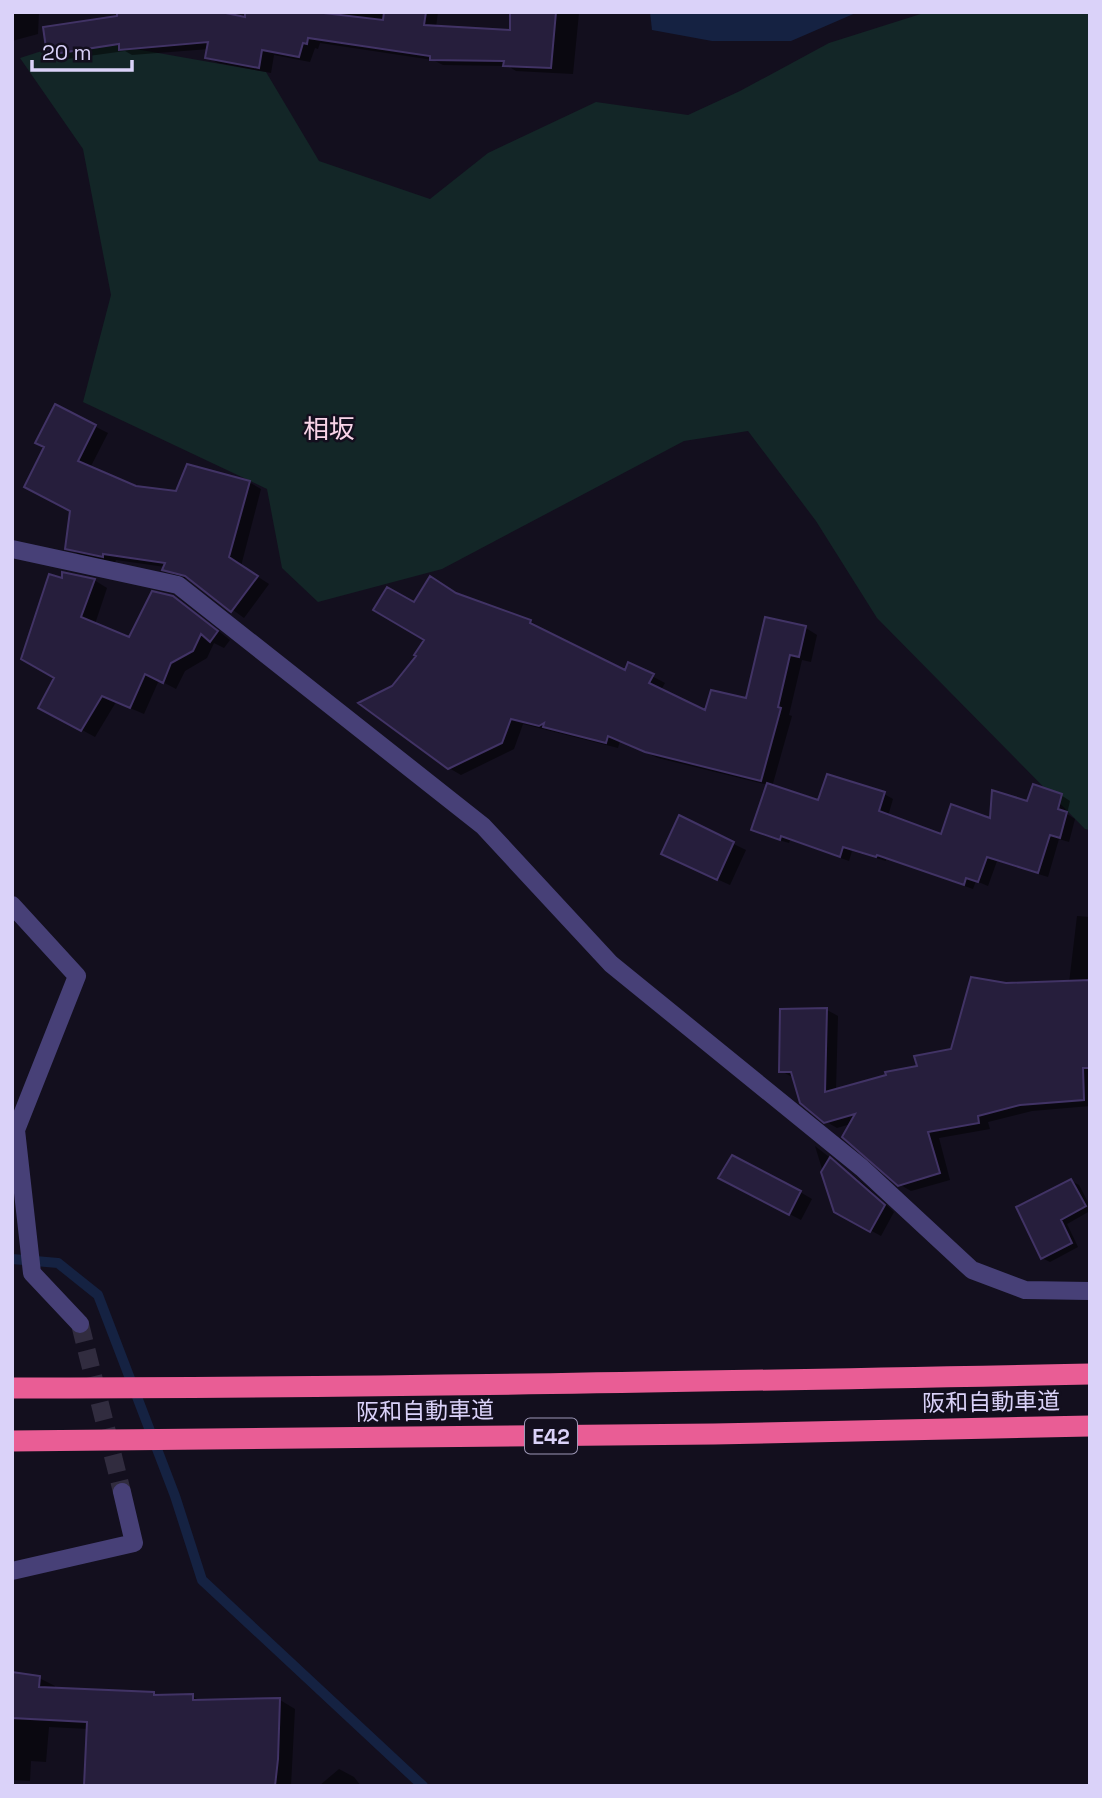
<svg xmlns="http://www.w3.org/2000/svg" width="1102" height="1798" font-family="'Space Grotesk','Noto Sans JP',sans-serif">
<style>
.green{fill:#132627}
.water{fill:#152242}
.shadow{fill:#0007}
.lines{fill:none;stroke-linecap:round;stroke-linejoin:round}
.stream{stroke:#152242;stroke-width:10}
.building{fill:#261e3c;stroke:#413365;stroke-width:2}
.street-tunnel{stroke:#312c3f;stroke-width:18;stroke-dasharray:18 9;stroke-linecap:butt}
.street{stroke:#474077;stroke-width:18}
.highway{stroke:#e95d95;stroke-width:21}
.labels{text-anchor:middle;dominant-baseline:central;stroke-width:5;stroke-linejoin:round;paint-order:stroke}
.shield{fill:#130f1e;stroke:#9e98b7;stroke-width:2}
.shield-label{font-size:21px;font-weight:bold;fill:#dad2f9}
.street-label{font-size:23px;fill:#dad2f9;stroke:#130f1e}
.quarter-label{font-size:26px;fill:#f9d4e8;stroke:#130f1e}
</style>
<rect width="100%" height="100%" fill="#130f1e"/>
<!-- green -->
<path class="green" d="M 927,12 L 1090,12 L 1090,830 L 1085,829 L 877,618 L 816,521 L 748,431 L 684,441 L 442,569 L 318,602 L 282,568 L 267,489 L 83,402 L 111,295 L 83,149 L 20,58 L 79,39 L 266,72 L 319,161 L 430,199 L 488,153 L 596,102 L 688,115 L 740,91 L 829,43 Z"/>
<!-- water -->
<path class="water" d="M 650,12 L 858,12 L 791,41 L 712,41 L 652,30 Z"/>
<!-- shadow -->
<path class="shadow" d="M 12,12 L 39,12 L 38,34 L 12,41 Z
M 119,12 L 236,12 L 235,17 L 278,25 L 281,12 L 438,12 L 436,27 L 511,32 L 512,12 L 590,12 L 579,13 L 573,74 L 516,71 L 508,66 L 443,65 L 433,60 L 320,43 L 318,49 L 315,48 L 310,62 L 274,55 L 271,73 L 218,63 L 207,57 L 209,49 L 132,55 L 125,51 L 60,60 L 49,54 L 119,17 Z
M 56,407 L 108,433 L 90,468 L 135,488 L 178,493 L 249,482 L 261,489 L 241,566 L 269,584 L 244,618 L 193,581 L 176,576 L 164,569 L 165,567 L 116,560 L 115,563 L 80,555 L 67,548 L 73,511 L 46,447 Z
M 94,580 L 107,588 L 95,624 L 130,639 L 172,597 L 187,606 L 230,640 L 224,648 L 214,643 L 207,658 L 185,671 L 176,689 L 159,680 L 144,714 L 116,702 L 95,737 L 40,707 L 57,678 L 63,581 Z
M 458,595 L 530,621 L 542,628 L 541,630 L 625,672 L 629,664 L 665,683 L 661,690 L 707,713 L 747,700 L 766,619 L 806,628 L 817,635 L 811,662 L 802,660 L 789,715 L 792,716 L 772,787 L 819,802 L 884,794 L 893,799 L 888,816 L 942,836 L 991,820 L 1028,803 L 1061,795 L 1070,801 L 1067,814 L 1075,819 L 1069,842 L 1059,839 L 1048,877 L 997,861 L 988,886 L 976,881 L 973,889 L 886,858 L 886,861 L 852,851 L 849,861 L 790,840 L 789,843 L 763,835 L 754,830 L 768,785 L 658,758 L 620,741 L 618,748 L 523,724 L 514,749 L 461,775 L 449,768 L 393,688 L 418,656 L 427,640 L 415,605 Z
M 680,818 L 746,850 L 730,885 L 675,860 Z
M 1077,916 L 1090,917 L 1090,1106 L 1032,1111 L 988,1122 L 990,1129 L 939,1138 L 950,1180 L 911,1191 L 899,1184 L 851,1124 L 837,1128 L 825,1121 L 794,1078 L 781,1071 L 827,1010 L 838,1016 L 836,1090 L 919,1067 L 953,1050 L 1006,985 L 1069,983 Z
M 815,1146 L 865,1185 L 894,1212 L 881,1236 L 835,1211 Z
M 1071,1181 L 1079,1185 L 1090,1206 L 1090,1211 L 1067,1224 L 1078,1247 L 1050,1262 L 1042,1258 Z
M 732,1184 L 800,1192 L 812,1199 L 801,1220 Z
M 12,1674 L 39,1678 L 55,1686 L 54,1690 L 154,1694 L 159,1697 L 192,1696 L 203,1702 L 280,1700 L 295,1709 L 291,1786 L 87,1786 L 89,1729 L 49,1727 L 46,1762 L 31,1761 L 30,1781 L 12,1780 Z
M 339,1769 L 354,1777 L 361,1786 L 319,1786 Z"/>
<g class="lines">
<!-- stream -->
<path class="stream" d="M 12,1259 L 58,1263 L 98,1295 L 175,1496 L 202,1580 L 423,1786"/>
</g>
<!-- building -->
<path class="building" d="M 117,12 L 221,12 L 245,17 L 245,12 L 315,12 L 383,20 L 384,12 L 426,12 L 424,25 L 510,30 L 510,12 L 556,12 L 551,68 L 503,66 L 504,61 L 430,60 L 430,56 L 308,38 L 307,44 L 303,43 L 299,57 L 262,50 L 259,68 L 205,58 L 208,42 L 119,50 L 119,44 L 47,55 L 43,27 L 117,16 Z
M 55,404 L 96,425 L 78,461 L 136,486 L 176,491 L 187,464 L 250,481 L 229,557 L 258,576 L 231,612 L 185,576 L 162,570 L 165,563 L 103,554 L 103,557 L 65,549 L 70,511 L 24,487 L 44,447 L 35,443 Z
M 62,572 L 95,579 L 81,617 L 129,637 L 152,591 L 173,596 L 218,631 L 210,642 L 201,634 L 193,651 L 171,663 L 163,683 L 145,674 L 130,708 L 102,696 L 81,731 L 38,708 L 54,678 L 21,659 L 49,574 L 62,578 Z
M 430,576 L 456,593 L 531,620 L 530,623 L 625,670 L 628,662 L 654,674 L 649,683 L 705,710 L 711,690 L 746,698 L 765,617 L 806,626 L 799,657 L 790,655 L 778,707 L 781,708 L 761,781 L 645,752 L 608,736 L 606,743 L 543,727 L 544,723 L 539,726 L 511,719 L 502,743 L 448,769 L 358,703 L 392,686 L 416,656 L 414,655 L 424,640 L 373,610 L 387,587 L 414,602 Z
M 827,774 L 885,792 L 879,811 L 941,834 L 951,804 L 990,818 L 992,790 L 1027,801 L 1033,784 L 1062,794 L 1058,809 L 1067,812 L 1060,838 L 1050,835 L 1038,873 L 987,857 L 978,882 L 966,878 L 964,885 L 877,855 L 876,857 L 843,847 L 840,857 L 781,836 L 780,840 L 751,830 L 767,783 L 818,800 Z
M 679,815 L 734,842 L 717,880 L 661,854 Z
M 971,977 L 1006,983 L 1090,980 L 1090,1068 L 1083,1068 L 1084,1100 L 1020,1105 L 978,1116 L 979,1123 L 928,1132 L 940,1173 L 898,1186 L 842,1137 L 855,1114 L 824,1123 L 800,1103 L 791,1072 L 779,1072 L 780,1009 L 827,1008 L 825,1092 L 886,1075 L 885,1072 L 917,1066 L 914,1056 L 951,1049 Z
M 732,1155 L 801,1191 L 789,1215 L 718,1178 Z
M 830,1157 L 885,1205 L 870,1232 L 834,1212 L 821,1172 Z
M 1071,1179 L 1086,1206 L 1061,1220 L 1072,1243 L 1041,1259 L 1016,1207 Z
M 12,1672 L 40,1676 L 39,1687 L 154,1692 L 154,1695 L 193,1694 L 193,1700 L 280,1698 L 278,1759 L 275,1786 L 84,1786 L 87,1722 L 12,1718 Z"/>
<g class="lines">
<!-- street-tunnel -->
<path class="street-tunnel" d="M 80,1324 L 122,1492"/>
<!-- street -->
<path class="street" d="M 12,549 L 178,585 L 483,826 L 611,964 L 862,1168 L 972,1270 L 1025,1290 L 1090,1291
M 12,905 L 77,976 L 16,1130 L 32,1273 L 80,1324
M 12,1571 L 134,1543 L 122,1492"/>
<!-- highway -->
<path class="highway" d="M 12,1388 C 371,1388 731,1381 1090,1374
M 12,1441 L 714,1434 L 1090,1426"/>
</g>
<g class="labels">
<!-- shield labels -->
<rect class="shield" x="525" y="1418.5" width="52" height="35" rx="5"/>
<g class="shield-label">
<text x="551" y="1436">E42</text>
</g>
<!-- street labels -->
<g class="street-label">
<text transform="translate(991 1402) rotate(-1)">阪和自動車道</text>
<text transform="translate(425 1411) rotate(-1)">阪和自動車道</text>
</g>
<!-- quarter labels -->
<g class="quarter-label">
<text x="329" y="429">相坂</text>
</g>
</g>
<!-- border -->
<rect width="1102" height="1798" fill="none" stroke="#dad2f9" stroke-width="28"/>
<!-- scale -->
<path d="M32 60v10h100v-10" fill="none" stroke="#dad2f9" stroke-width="3.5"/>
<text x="42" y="60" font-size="21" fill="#dad2f9" stroke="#130f1e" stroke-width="5" paint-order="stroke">20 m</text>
</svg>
